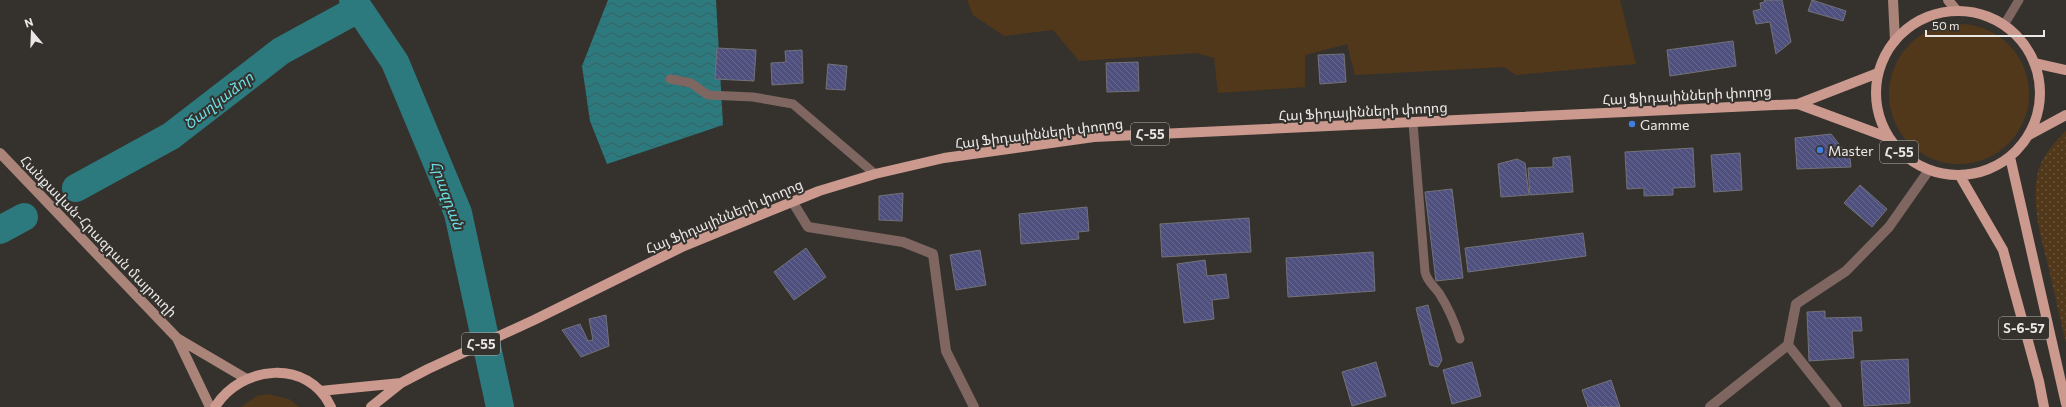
<svg xmlns="http://www.w3.org/2000/svg" width="2066" height="407" font-family="Commissioner,'Noto Sans Armenian',sans-serif">
<style>
.grass{fill:#51381b}
.park{fill:url(#park-dots)}
.water{fill:url(#water-waves)}
.lines{fill:none;stroke-linecap:round;stroke-linejoin:round}
.river{stroke:#2c7a7e;stroke-width:28}
.building{fill:url(#building-back-hatch);stroke:#727277}
.service{stroke:#7f6660;stroke-width:9}
.minor{stroke:#7f6660;stroke-width:10}
.secondary{stroke:#aa8379;stroke-width:10}
.primary{stroke:#cb998d;stroke-width:10}
.shop-dot{fill:#3f7fe0;stroke:#35322e;stroke-width:1.5}
.labels{text-anchor:middle;dominant-baseline:central;stroke-width:4;stroke-linejoin:round;paint-order:stroke}
.shield{fill:#35322e;stroke:#b4b1af;stroke-width:1}
.shield-label{font-size:13px;font-weight:bold;fill:#eae8e6}
.street-label{font-size:14px;fill:#eae8e6;stroke:#35322e}
.poi-label{font-size:14px;fill:#eae8e6;stroke:#35322e;text-anchor:start}
.water-label{font-size:15px;font-style:italic;fill:#6adee4;stroke:#35322e}
</style>
<defs>
<pattern id="park-dots" width="8" height="8" patternUnits="userSpaceOnUse"><rect width="8" height="8" fill="#51381b"/><path d="M2 2h.1M6 6h.1" fill="none" stroke="#6a553c" stroke-width="1.8" stroke-linecap="round"/></pattern>
<pattern id="water-waves" width="16" height="10" patternUnits="userSpaceOnUse"><rect width="16" height="10" fill="#2c7a7e"/><path d="M0 5q4-4 8 0t8 0" fill="none" stroke="#396062"/></pattern>
<pattern id="building-back-hatch" width="6" height="6" patternUnits="userSpaceOnUse"><rect width="6" height="6" fill="#4f507e"/><path d="M-1 5l2 2M0 0l6 6M5-1l2 2" fill="none" stroke="#686990"/></pattern>
</defs>
<rect width="100%" height="100%" fill="#35322e"/>
<!-- grass -->
<path class="grass" d="M 967,0 L 1620,0 L 1636,64 L 1516,75 L 1504,67 L 1355,75 L 1347,44 L 1305,55 L 1305,87 L 1218,93 L 1214,58 L 1197,53 L 1079,61 L 1053,30 L 1004,36 L 973,15 Z
M1889 94a70 70 0 1 1 140 0a70 70 0 1 1-140 0Z
M 267,394 L 289,399 L 299,407 L 241,407 L 257,396 Z"/>
<!-- park -->
<path class="park" d="M 2066,131 L 2066,343 C 2060,317 2054,291 2048,265 C 2041,237 2032,206 2037,177 C 2040,158 2053,144 2066,131 Z"/>
<!-- water -->
<path class="water" d="M 608,0 L 716,0 L 723,125 L 607,164 L 590,121 L 582,66 Z"/>
<g class="lines">
<!-- river -->
<path class="river" d="M 353,0 L 395,62 L 458,213 L 500,407
M 76,188 L 171,136 L 281,51 L 358,9
M 0,230 L 24,217"/>
</g>
<!-- building -->
<path class="building" d="M 1764,0 L 1782,0 L 1791,42 L 1776,54 L 1770,22 L 1756,24 L 1753,11 L 1761,9 L 1760,3 L 1765,2 Z
M 1812,0 L 1846,11 L 1843,21 L 1808,11 Z
M 1733,41 L 1736,66 L 1670,76 L 1667,50 Z
M 717,48 L 756,50 L 754,81 L 715,79 Z
M 802,50 L 803,83 L 772,85 L 771,63 L 786,62 L 785,51 Z
M 1344,54 L 1346,82 L 1320,84 L 1318,55 Z
M 1138,62 L 1139,91 L 1107,92 L 1106,63 Z
M 828,64 L 847,66 L 845,90 L 826,89 Z
M 1831,134 L 1850,158 L 1851,167 L 1797,169 L 1795,138 Z
M 1693,148 L 1695,187 L 1673,188 L 1673,195 L 1644,196 L 1644,188 L 1627,189 L 1625,152 Z
M 1740,153 L 1742,190 L 1714,192 L 1711,155 Z
M 1570,156 L 1573,192 L 1530,195 L 1528,168 L 1553,167 L 1553,158 Z
M 1517,159 L 1525,163 L 1529,195 L 1501,197 L 1498,164 Z
M 1860,185 L 1887,209 L 1872,227 L 1844,203 Z
M 1452,189 L 1463,278 L 1436,281 L 1425,192 Z
M 903,193 L 902,221 L 879,220 L 879,196 Z
M 1087,207 L 1089,231 L 1078,232 L 1079,239 L 1021,244 L 1019,214 Z
M 1249,218 L 1251,252 L 1162,257 L 1160,224 Z
M 1583,233 L 1586,256 L 1468,272 L 1465,248 Z
M 806,248 L 826,277 L 794,300 L 774,272 Z
M 980,250 L 986,285 L 956,290 L 950,255 Z
M 1373,252 L 1375,291 L 1288,297 L 1286,258 Z
M 1205,260 L 1207,276 L 1226,274 L 1229,298 L 1212,300 L 1214,319 L 1184,323 L 1177,264 Z
M 1428,305 L 1442,360 L 1438,367 L 1430,365 L 1416,308 Z
M 1825,311 L 1825,318 L 1861,317 L 1862,331 L 1852,331 L 1854,358 L 1809,361 L 1807,312 Z
M 606,315 L 609,346 L 581,357 L 562,330 L 580,324 L 588,341 L 593,340 L 589,319 Z
M 1908,359 L 1910,403 L 1864,406 L 1861,361 Z
M 1376,362 L 1386,396 L 1352,406 L 1342,372 Z
M 1472,362 L 1481,396 L 1452,404 L 1443,370 Z
M 1611,380 L 1620,407 L 1588,407 L 1582,390 Z"/>
<g class="lines">
<!-- service -->
<path class="service" d="M 2004,25 L 2019,0
M 670,79 L 691,83 L 708,95 L 753,97 L 793,104 L 875,174
M 1413,123 L 1425,272 C 1427,281 1433,285 1439,293 C 1448,307 1455,323 1460,339"/>
<!-- minor -->
<path class="minor" d="M 792,201 L 808,227 L 903,242 L 933,254 L 946,351 L 974,407
M 1788,345 L 1837,407
M 1710,407 L 1788,345 L 1796,304 L 1846,271 L 1889,227 L 1929,170"/>
<!-- secondary -->
<path class="secondary" d="M 1893,0 L 1895,41
M 1948,0 L 1957,11
M 0,153 L 177,338 L 245,378
M 177,338 L 210,407"/>
<!-- primary -->
<path class="primary" d="M1876 93a82 82 0 1 1 164 0a82 82 0 1 1-164 0Z
M 2034,63 L 2066,70
M 1798,104 L 1887,137
M 2029,135 L 2066,115
M 2010,157 L 2066,404
M 1960,176 L 2003,250 L 2039,381 L 2044,407
M 320,391 L 401,383
M 215,407 C 241,365 308,358 331,407
M 371,407 L 401,383 L 428,369 L 534,320 L 684,246 L 819,191 L 875,174 L 944,158 L 1094,137 L 1798,104 L 1878,73"/>
</g>
<!-- markers -->
<g class="shop-dot">
<circle cx="1632" cy="124" r="4"/>
<circle cx="1820" cy="150" r="4"/>
</g>
<g class="labels">
<!-- shield labels -->
<g class="shield">
<rect x="1131" y="123" width="38" height="22" rx="3"/>
<rect x="1880" y="141" width="38" height="22" rx="3"/>
<rect x="1999" y="317" width="50" height="22" rx="3"/>
<rect x="462" y="333" width="38" height="22" rx="3"/>
</g>
<g class="shield-label">
<text x="1150" y="134">Հ-55</text>
<text x="1899" y="152">Հ-55</text>
<text x="2024" y="328">Տ-6-57</text>
<text x="481" y="344">Հ-55</text>
</g>
<!-- street labels -->
<g class="street-label">
<text transform="translate(1687 95) rotate(-3)">Հայ Ֆիդայինների փողոց</text>
<text transform="translate(1363 111) rotate(-3)">Հայ Ֆիդայինների փողոց</text>
<text transform="translate(1039 133) rotate(-7)">Հայ Ֆիդայինների փողոց</text>
<text transform="translate(724 216) rotate(-23)">Հայ Ֆիդայինների փողոց</text>
<text transform="translate(99 236) rotate(46)">Հանքավան-Հրազդան մայրուղի</text>
</g>
<!-- poi labels -->
<g class="poi-label">
<text x="1640" y="124">Gamme</text>
<text x="1828" y="150">Master</text>
</g>
<!-- water labels -->
<g class="water-label">
<text transform="translate(218 100) rotate(-38)">Ծաղկաձոր</text>
<text transform="translate(448 195) rotate(70)">Հրազդան</text>
</g>
</g>
<!-- north arrow -->
<g transform="translate(32 32) rotate(341)" stroke="#35322e" stroke-width="3" paint-order="stroke">
<path d="M0-3L7 15L0 10L-7 15Z" fill="#eae8e6"/>
<text y="-6" font-size="11" font-weight="bold" text-anchor="middle" fill="#eae8e6">N</text>
</g>
<!-- scale -->
<path d="M1926 30v6h118v-6" fill="none" stroke="#eae8e6" stroke-width="2"/>
<text x="1932" y="30" font-size="12" fill="#eae8e6" stroke="#35322e" stroke-width="3" paint-order="stroke">50 m</text>
</svg>
